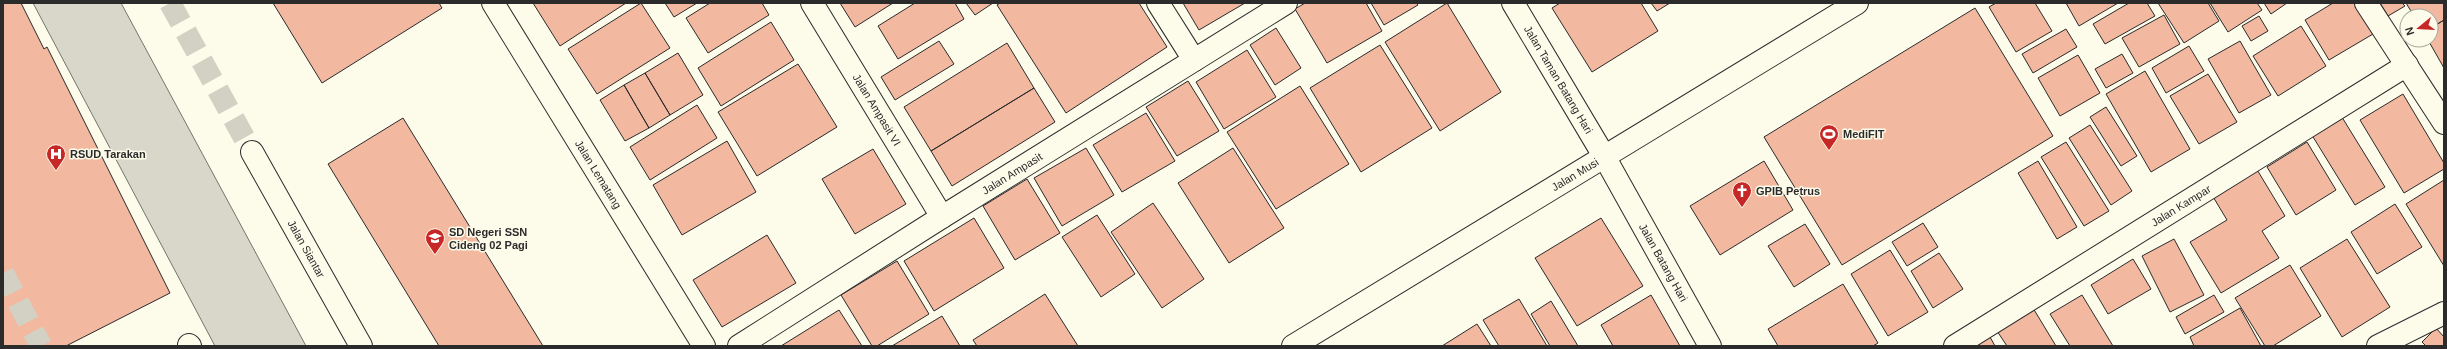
<svg xmlns="http://www.w3.org/2000/svg" width="2447" height="349" font-family="Helvetica,sans-serif">
<style>
.water{fill:#d8d7c9;stroke:#74746e}
.building{fill:#f2b8a0;stroke:#2b2b2b}
.lines{fill:none;stroke-linecap:round;stroke-linejoin:round}
.minor-tunnel{stroke:#d3d1c4;stroke-width:22;stroke-dasharray:22 11;stroke-linecap:butt}
.minor-casing{stroke:#2b2b2b;stroke-width:24}
.minor{stroke:#fdfbea;stroke-width:22}
.labels{text-anchor:middle;dominant-baseline:central;stroke-width:3;stroke-linejoin:round;paint-order:stroke}
.street-label{font-size:11px;fill:#2b2b2b;stroke:#fdfbea}
.poi-label{font-size:11px;font-weight:bold;fill:#2b2b2b;stroke:#fdfbea;text-anchor:start}
</style>
<rect width="100%" height="100%" fill="#fdfbea"/>
<!-- water -->
<path class="water" d="M 33,3 L 121,3 L 306,346 L 215,346 Z"/>
<!-- building -->
<path class="building" d="M 3,3 L 21,3 L 44,49 L 47,47 L 170,293 L 66,346 L 3,346 Z
M 273,3 L 439,3 L 442,8 L 322,83 Z
M 533,3 L 626,3 L 560,46 Z
M 641,3 L 670,48 L 597,94 L 568,49 Z
M 665,3 L 697,3 L 674,17 Z
M 710,3 L 762,3 L 769,15 L 708,53 L 686,18 Z
M 840,3 L 893,3 L 855,27 Z
M 915,3 L 955,3 L 964,19 L 898,59 L 878,26 Z
M 966,3 L 993,3 L 975,15 Z
M 1000,3 L 1139,3 L 1167,47 L 1066,113 L 997,5 Z
M 1183,3 L 1245,3 L 1199,30 Z
M 1305,3 L 1366,3 L 1382,31 L 1327,63 L 1295,9 Z
M 1371,3 L 1416,3 L 1418,5 L 1384,25 Z
M 1447,3 L 1501,92 L 1440,131 L 1385,42 Z
M 1560,3 L 1641,3 L 1658,31 L 1592,72 L 1552,8 Z
M 1651,3 L 1670,3 L 1657,11 Z
M 1996,3 L 2035,3 L 2052,31 L 2016,52 L 1989,7 Z
M 2066,3 L 2118,3 L 2079,26 Z
M 2129,3 L 2147,3 L 2155,16 L 2105,44 L 2093,24 Z
M 2158,3 L 2208,3 L 2219,21 L 2184,43 Z
M 2210,3 L 2257,3 L 2262,10 L 2228,32 Z
M 2264,3 L 2287,3 L 2271,14 Z
M 2333,3 L 2354,3 L 2373,34 L 2329,60 L 2305,20 Z
M 2380,3 L 2402,3 L 2405,6 L 2388,16 Z
M 2406,3 L 2444,3 L 2444,20 L 2431,28 L 2431,16 L 2414,16 Z
M 1975,8 L 2053,136 L 1842,265 L 1764,137 Z
M 2164,15 L 2180,44 L 2139,67 L 2122,38 Z
M 2259,16 L 2268,31 L 2251,41 L 2242,26 Z
M 2444,20 L 2444,68 L 2428,40 L 2431,40 L 2431,28 Z
M 771,22 L 794,60 L 721,106 L 698,68 Z
M 2301,26 L 2326,66 L 2278,96 L 2253,56 Z
M 1276,28 L 1301,68 L 1275,85 L 1250,45 Z
M 2066,29 L 2077,47 L 2033,73 L 2022,54 Z
M 939,41 L 954,64 L 895,100 L 881,77 Z
M 2240,41 L 2271,95 L 2239,113 L 2208,59 Z
M 1007,43 L 1034,88 L 931,151 L 904,107 Z
M 1380,45 L 1432,128 L 1361,172 L 1310,88 Z
M 2189,46 L 2204,71 L 2166,93 L 2152,68 Z
M 1247,50 L 1276,97 L 1224,129 L 1196,82 Z
M 678,53 L 703,95 L 670,115 L 645,73 Z
M 2122,54 L 2133,73 L 2106,88 L 2095,69 Z
M 2078,55 L 2100,93 L 2060,116 L 2038,78 Z
M 798,64 L 837,127 L 757,176 L 718,112 Z
M 2145,71 L 2190,149 L 2151,172 L 2106,94 Z
M 645,73 L 670,115 L 649,128 L 624,85 Z
M 2208,74 L 2237,122 L 2199,144 L 2170,96 Z
M 1188,81 L 1219,131 L 1177,156 L 1146,107 Z
M 624,85 L 649,128 L 625,141 L 600,100 Z
M 1300,86 L 1349,164 L 1276,209 L 1227,132 Z
M 1034,88 L 1055,122 L 952,186 L 931,151 Z
M 2403,94 L 2444,163 L 2444,169 L 2404,193 L 2360,120 Z
M 697,105 L 717,138 L 650,180 L 630,147 Z
M 2106,107 L 2137,156 L 2121,166 L 2090,117 Z
M 1146,113 L 1175,161 L 1122,192 L 1093,145 Z
M 2340,114 L 2385,187 L 2355,205 L 2310,132 Z
M 403,118 L 543,346 L 439,346 L 328,164 Z
M 2090,125 L 2132,191 L 2111,205 L 2069,138 Z
M 727,141 L 756,192 L 682,235 L 653,185 Z
M 2066,142 L 2109,211 L 2084,226 L 2041,157 Z
M 2307,142 L 2336,190 L 2296,215 L 2267,167 Z
M 1086,148 L 1114,195 L 1062,226 L 1034,178 Z
M 1233,148 L 1284,228 L 1229,263 L 1178,183 Z
M 873,149 L 906,204 L 855,234 L 822,179 Z
M 1764,161 L 1793,210 L 1720,255 L 1690,206 Z
M 2038,161 L 2077,227 L 2057,239 L 2018,173 Z
M 2256,168 L 2285,216 L 2262,231 L 2279,258 L 2221,293 L 2190,242 L 2227,220 L 2212,195 Z
M 1027,179 L 1060,233 L 1015,260 L 983,206 Z
M 2444,180 L 2444,266 L 2406,204 Z
M 1153,203 L 1204,279 L 1162,308 L 1111,232 Z
M 2395,204 L 2422,247 L 2377,274 L 2351,232 Z
M 1097,215 L 1135,274 L 1101,297 L 1062,237 Z
M 974,218 L 1004,268 L 934,311 L 904,261 Z
M 1601,218 L 1643,286 L 1577,326 L 1535,258 Z
M 1923,223 L 1938,247 L 1907,266 L 1892,242 Z
M 1805,224 L 1830,264 L 1794,287 L 1768,246 Z
M 767,235 L 796,283 L 722,327 L 693,280 Z
M 2174,239 L 2204,295 L 2170,312 L 2142,256 Z
M 2347,239 L 2390,307 L 2342,337 L 2300,268 Z
M 1890,250 L 1928,312 L 1888,336 L 1851,274 Z
M 1939,253 L 1963,289 L 1933,308 L 1911,271 Z
M 2133,259 L 2151,289 L 2108,314 L 2091,285 Z
M 897,261 L 929,314 L 877,346 L 872,346 L 841,295 Z
M 2290,265 L 2321,316 L 2273,346 L 2265,346 L 2235,298 Z
M 1843,284 L 1878,343 L 1873,346 L 1778,346 L 1768,329 Z
M 1045,294 L 1078,346 L 977,346 L 973,340 Z
M 1651,295 L 1680,346 L 1613,346 L 1601,325 Z
M 2082,295 L 2113,346 L 2070,346 L 2050,314 Z
M 2214,295 L 2224,312 L 2185,334 L 2176,317 Z
M 1519,299 L 1547,346 L 1499,346 L 1483,320 Z
M 1551,301 L 1578,346 L 1550,346 L 1531,314 Z
M 2033,308 L 2056,346 L 2007,346 L 1997,331 Z
M 2240,308 L 2261,346 L 2194,346 L 2190,337 Z
M 839,310 L 862,346 L 781,346 Z
M 942,316 L 960,346 L 892,346 Z
M 1477,324 L 1491,346 L 1442,346 Z
M 2436,328 L 2444,337 L 2444,346 L 2426,346 L 2422,342 Z
M 1990,337 L 1995,346 L 1976,346 Z"/>
<g class="lines">
<!-- minor-tunnel -->
<path class="minor-tunnel" d="M 170,3 L 252,152
M 3,273 L 41,346"/>
<!-- minor casing -->
<g class="minor-casing">
<g id="minor">
<path id="s1" d="M 493,3 L 704,346"/>
<path id="s2" d="M 812,3 L 942,217"/>
<path d="M 1158,3 L 1194,60"/>
<path id="s3" d="M 1513,3 L 1604,156 L 1710,346"/>
<path d="M 2366,3 L 2444,123"/>
<path id="s4" d="M 252,152 L 361,346"/>
<path d="M 189,345 L 190,346"/>
<path id="s5" d="M 739,346 L 942,217 L 1286,3"/>
<path id="s6" d="M 1293,346 L 1857,3"/>
<path id="s7" d="M 1955,346 L 2407,65"/>
<path d="M 2378,346 L 2444,313"/>
</g>
</g>
<!-- minor -->
<use href="#minor" class="minor"/>
</g>
<!-- icons -->
<defs>
<g id="stadium-pin" transform="scale(1)"><path d="M0 17L-7.5 6A9.5 9.5 0 1 1 7.5 6Z" fill="#c62828" stroke="#fdfbea"/><path d="M0-5a6.5 5 0 1 0 0 10a6.5 5 0 1 0 0-10ZM-3.5-1.8h7v3.6h-7Z" fill="#fff"/></g>
<g id="hospital-pin" transform="scale(1)"><path d="M0 17L-7.5 6A9.5 9.5 0 1 1 7.5 6Z" fill="#c62828" stroke="#fdfbea"/><path d="M-5-5h3v3.5h4V-5h3V5h-3V1.5h-4V5h-3Z" fill="#fff"/></g>
<g id="church-pin" transform="scale(1)"><path d="M0 17L-7.5 6A9.5 9.5 0 1 1 7.5 6Z" fill="#c62828" stroke="#fdfbea"/><path d="M-1.2-6h2.4v3.5h3.3v2.4h-3.3V6h-2.4V-.1h-3.3v-2.4h3.3Z" fill="#fff"/></g>
<g id="school-pin" transform="scale(1)"><path d="M0 17L-7.5 6A9.5 9.5 0 1 1 7.5 6Z" fill="#c62828" stroke="#fdfbea"/><path d="M0-5L7-2L0 1L-7-2ZM-4 1L0 2.5L4 1V4Q0 6-4 4Z" fill="#fff"/></g>
</defs>
<g fill-rule="evenodd">
<use href="#stadium-pin" x="1829" y="134"/>
<use href="#hospital-pin" x="56" y="154"/>
<use href="#church-pin" x="1742" y="191"/>
<use href="#school-pin" x="435" y="238"/>
</g>
<g class="labels">
<!-- street labels -->
<g class="street-label">
<text stroke="none"><textPath href="#s3" startOffset="89">Jalan Taman Batang Hari</textPath></text>
<text stroke="none"><textPath href="#s2" startOffset="125">Jalan Ampasit VI</textPath></text>
<text stroke="none"><textPath href="#s5" startOffset="323">Jalan Ampasit</textPath></text>
<text stroke="none"><textPath href="#s6" startOffset="330">Jalan Musi</textPath></text>
<text stroke="none"><textPath href="#s1" startOffset="201">Jalan Lematang</textPath></text>
<text stroke="none"><textPath href="#s7" startOffset="266">Jalan Kampar</textPath></text>
<text stroke="none"><textPath href="#s4" startOffset="111">Jalan Siantar</textPath></text>
<text stroke="none"><textPath href="#s3" startOffset="300">Jalan Batang Hari</textPath></text>
</g>
<!-- poi labels -->
<g class="poi-label">
<text x="1843" y="134">MediFIT</text>
<text x="70" y="154">RSUD Tarakan</text>
<text x="1756" y="191">GPIB Petrus</text>
<text x="449" y="232">SD Negeri SSN<tspan x="449" dy="13">Cideng 02 Pagi</tspan></text>
</g>
</g>
<!-- border -->
<rect width="2447" height="349" fill="none" stroke="#2b2b2b" stroke-width="8"/>
<!-- north arrow -->
<g transform="translate(2419 28) rotate(252)"><circle r="19" fill="#fdfbea" stroke="#a9a89e"/>
<path d="M0-3L7 15L0 10L-7 15Z" fill="#c62828"/>
<text y="-6" font-size="11" font-weight="bold" text-anchor="middle" fill="#2b2b2b">N</text>
</g>
</svg>
